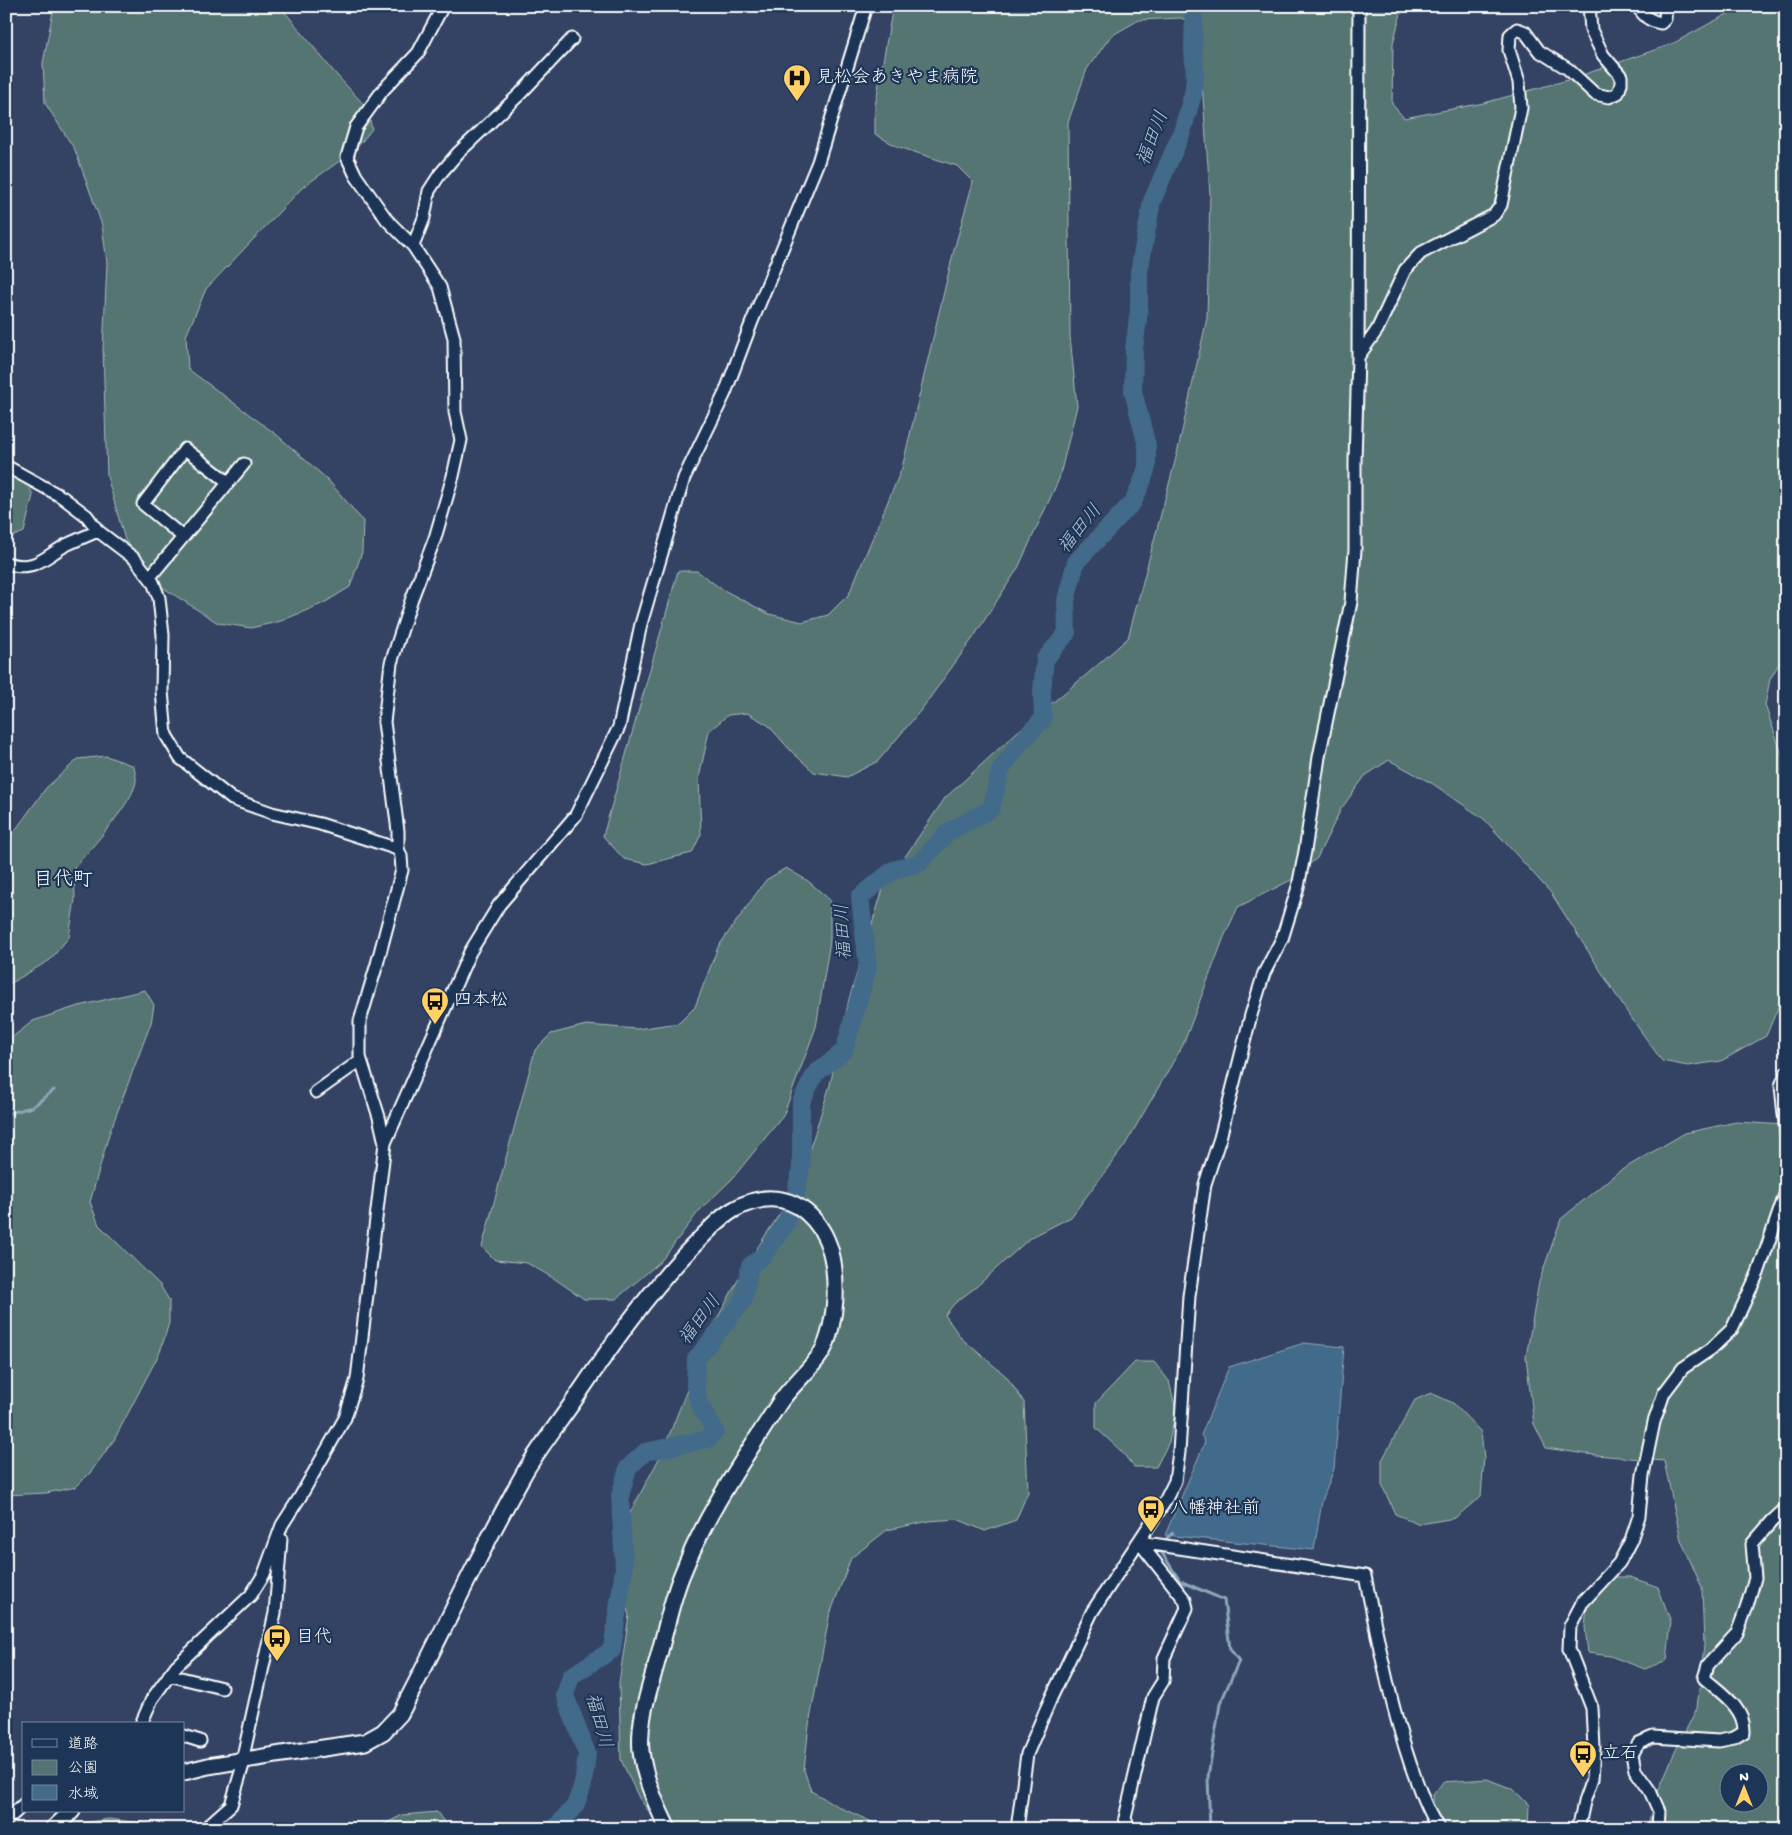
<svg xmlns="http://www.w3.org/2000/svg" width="1792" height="1835" font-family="'Gochi Hand','Klee One',sans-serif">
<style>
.green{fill:#547473;stroke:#aabab9;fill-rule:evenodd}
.water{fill:#436b8a;stroke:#8ea6b9}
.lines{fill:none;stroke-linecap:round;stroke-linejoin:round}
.stream{stroke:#8ea6b9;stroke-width:3}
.river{stroke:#436b8a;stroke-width:18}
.street-casing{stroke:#fff;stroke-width:15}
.secondary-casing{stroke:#fff;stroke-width:19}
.street{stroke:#1d3557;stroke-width:11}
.secondary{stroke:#1d3557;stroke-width:15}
.labels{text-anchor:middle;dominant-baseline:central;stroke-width:4.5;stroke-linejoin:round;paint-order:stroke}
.poi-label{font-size:18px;fill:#fff;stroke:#1d3557;text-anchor:start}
.water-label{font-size:19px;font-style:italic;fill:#b4c4d0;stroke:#1d3557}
.quarter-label{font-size:20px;fill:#fff;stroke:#1d3557}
</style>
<rect width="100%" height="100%" fill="#344364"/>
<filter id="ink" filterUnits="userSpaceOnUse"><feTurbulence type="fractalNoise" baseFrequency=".02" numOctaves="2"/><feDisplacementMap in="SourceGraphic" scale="10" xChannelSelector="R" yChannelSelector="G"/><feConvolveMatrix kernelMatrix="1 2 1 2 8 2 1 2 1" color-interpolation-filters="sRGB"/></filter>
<g filter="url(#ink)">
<!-- green -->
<path class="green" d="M 54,6 L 280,6 L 334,72 L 367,108 L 372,129 L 355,150 L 303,187 L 206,289 L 186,336 L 188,369 L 277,435 L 328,480 L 363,521 L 362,552 L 350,587 L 324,603 L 281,621 L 251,628 L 218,623 L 162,587 L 125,540 L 107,476 L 103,350 L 107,263 L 102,225 L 75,150 L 45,103 L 43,63 Z
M 893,6 L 1403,6 L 1393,43 L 1392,104 L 1404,118 L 1484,103 L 1568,80 L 1672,44 L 1742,6 L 1786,6 L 1786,652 L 1770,679 L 1765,705 L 1786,766 L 1786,968 L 1780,1003 L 1766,1036 L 1721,1061 L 1688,1066 L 1662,1061 L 1625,1009 L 1551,893 L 1484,819 L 1433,784 L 1389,760 L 1365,776 L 1341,809 L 1317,858 L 1293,879 L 1238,907 L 1224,937 L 1183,1045 L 1125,1145 L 1071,1217 L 1030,1238 L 976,1287 L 955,1303 L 945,1315 L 961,1338 L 1006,1376 L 1024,1402 L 1028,1492 L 1016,1520 L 985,1531 L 957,1519 L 929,1521 L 887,1530 L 851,1558 L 829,1617 L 809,1725 L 804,1770 L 811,1791 L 841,1808 L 883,1827 L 884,1829 L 662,1829 L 639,1798 L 621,1760 L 619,1683 L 629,1615 L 618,1584 L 623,1526 L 662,1453 L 710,1332 L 746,1265 L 798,1186 L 830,1085 L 849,999 L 883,889 L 945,798 L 1016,733 L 1092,670 L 1128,638 L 1177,454 L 1207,318 L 1210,194 L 1198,27 L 1181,18 L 1139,20 L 1111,36 L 1087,69 L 1068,122 L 1070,336 L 1077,406 L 1059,479 L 1018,568 L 973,638 L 921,710 L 878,761 L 847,777 L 814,772 L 791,751 L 768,725 L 747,713 L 728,715 L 709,731 L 699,778 L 701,834 L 692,853 L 647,864 L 624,859 L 603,836 L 678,571 L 697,571 L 720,588 L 769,614 L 802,622 L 828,615 L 849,594 L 902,468 L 954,250 L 973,182 L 957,166 L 896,146 L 875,134 L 875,106 Z
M 6,458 L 21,471 L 33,495 L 24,532 L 6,539 Z
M 106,756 L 134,766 C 134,770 137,777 136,781 C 134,802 89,850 74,868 L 75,899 L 69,937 L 50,960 L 6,986 L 6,843 L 46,788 L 78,759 Z
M 786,868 L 808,881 L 830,900 L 830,941 L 816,1027 L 783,1116 L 732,1179 L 699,1211 L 661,1261 L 616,1299 L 584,1299 L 555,1279 L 527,1263 L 495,1260 L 482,1247 L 535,1050 L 551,1034 L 586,1025 L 637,1029 L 679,1023 L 695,1007 L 718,947 L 766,880 Z
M 145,990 L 154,1005 L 151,1023 L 109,1134 L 90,1202 L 99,1225 L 160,1285 L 169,1300 L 169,1323 L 160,1352 L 114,1440 L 90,1473 L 76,1487 L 46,1493 L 6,1495 L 6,1042 L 33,1021 L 75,1007 Z
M 1736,1122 L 1786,1125 L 1786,1829 L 1647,1829 L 1654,1801 L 1673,1756 L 1697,1708 L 1704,1645 L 1702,1588 L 1681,1540 L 1664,1461 L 1585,1454 L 1546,1448 L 1534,1424 L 1526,1357 L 1539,1282 L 1561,1219 L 1618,1172 L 1685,1133 ZM 1730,1772 L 1760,1772 L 1760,1802 L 1730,1802 Z
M 1135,1362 L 1154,1362 L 1169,1381 L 1176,1410 L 1169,1442 L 1156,1467 L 1134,1467 L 1121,1451 L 1096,1428 L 1096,1403 Z
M 1431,1393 L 1453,1403 L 1481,1432 L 1484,1458 L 1481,1496 L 1455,1518 L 1420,1524 L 1395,1514 L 1382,1485 L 1382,1460 L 1415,1400 Z
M 1604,1577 L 1630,1577 L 1658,1587 L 1671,1622 L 1667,1660 L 1645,1669 L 1610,1656 L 1588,1653 L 1585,1627 L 1588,1596 Z
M 1487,1779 L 1513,1789 L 1529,1805 L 1528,1829 L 1435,1829 L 1433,1817 L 1433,1795 L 1443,1782 Z
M 437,1812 L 449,1829 L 375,1829 L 402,1815 Z
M 109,1819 L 149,1824 L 152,1829 L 58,1829 L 68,1825 Z"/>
<!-- water -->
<path class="water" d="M 1304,1343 L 1344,1347 L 1334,1469 L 1322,1501 L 1314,1550 L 1165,1535 L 1205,1442 L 1201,1435 L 1229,1367 Z"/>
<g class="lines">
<!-- stream -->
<path class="stream" d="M 6,1114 L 32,1107 L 54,1090
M 1167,1538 L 1173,1533
M 1162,1553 L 1180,1581 L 1224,1600 L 1230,1649 L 1239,1661 L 1220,1704 L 1208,1777 L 1210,1829"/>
<!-- river -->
<path class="river" d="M 554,1829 L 575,1806 L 583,1785 L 587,1754 L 565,1695 L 571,1676 L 612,1650 L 624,1568 L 620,1496 L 628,1468 L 645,1452 L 708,1439 L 715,1431 L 699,1404 L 695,1386 L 696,1359 L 743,1301 L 750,1266 L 763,1256 L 785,1225 L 795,1199 L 801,1167 L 801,1102 L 815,1074 L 844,1051 L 868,967 L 860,897 L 893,870 L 920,863 L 948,832 L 991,809 L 1000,771 L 1020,743 L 1043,719 L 1042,691 L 1045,659 L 1067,633 L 1066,600 L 1076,562 L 1133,502 L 1142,482 L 1147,467 L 1147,446 L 1133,391 L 1134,349 L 1139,311 L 1139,272 L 1152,201 L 1182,132 L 1193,94 L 1195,77 L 1193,50 L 1194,6"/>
<!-- street casing -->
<g class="street-casing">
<path id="street" d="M 1637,6 C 1644,16 1649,21 1661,23 L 1665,19 L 1666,6
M 413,246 L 424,218 L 429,191 L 440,174 L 458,153 L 520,94 L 572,39
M 1358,357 L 1377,330 L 1405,270 L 1421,253 L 1494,215 L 1501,205 L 1521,108 L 1519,82 L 1509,50 L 1510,35 L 1517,29 L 1525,32 L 1539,51 L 1568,69 L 1595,94 L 1609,97 L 1618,93 L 1621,84 L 1621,76 L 1603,55 L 1591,30 L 1589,6
M 6,466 L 62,497 L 87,516 L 98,531 L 135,559 L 153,582 L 159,598 L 163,635 L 162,691 L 166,735 L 180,758 L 232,799 L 272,813 L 320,824 L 398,849
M 183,537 L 143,504 L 185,449 L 228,482
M 6,563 C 35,572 43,558 66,545 C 77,540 88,535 98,531
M 150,577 L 244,464
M 1786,1073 L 1781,1086 L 1786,1133
M 316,1092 L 361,1060
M 385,1143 L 379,1117 L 360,1057 L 360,1021 L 377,964 L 402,870 L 401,856 L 398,849 L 398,831 L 384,722 L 391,663 L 412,598 L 435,538 L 453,476 L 461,440 L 455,412 L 454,338 L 440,287 L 413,246 L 387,220 L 356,176 L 347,157 L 356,127 L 383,90 L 418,53 L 443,6
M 1139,1542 L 1365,1576 C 1378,1640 1390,1704 1411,1766 C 1419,1788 1426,1810 1439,1829
M 169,1675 L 222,1688
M 141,1724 L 152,1699 L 176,1666 L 251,1595 L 264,1574 L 282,1525 L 300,1497 L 345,1418 L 357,1379 L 385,1143 L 470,952 L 499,905 L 576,815 L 619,727 L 641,624 L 684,478 L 725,393 L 751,324 L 818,162 L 866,6
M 184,1736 L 200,1741
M 6,1821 L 24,1804
M 204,1829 L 231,1805 L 243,1765 L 242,1761 L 275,1613 L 281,1539
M 1017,1829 L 1027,1754 L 1051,1698 L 1092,1612 L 1164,1503 L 1175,1481 L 1179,1452 L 1189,1296 L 1205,1184 L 1220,1138 L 1251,1015 L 1264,973 L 1282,939 L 1298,887 L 1305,851 L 1319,757 L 1351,602 L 1355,550 L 1355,461 L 1358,357 L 1359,6
M 1129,1829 L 1125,1818 L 1153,1697 L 1163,1681 L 1164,1658 L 1187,1608 L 1185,1600 L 1139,1542
M 1580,1829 L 1579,1825 L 1584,1802 L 1592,1779 L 1594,1748 L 1592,1708 L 1569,1649 L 1570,1626 L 1582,1603 L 1619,1563 L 1631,1540 L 1639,1516 L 1643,1475 L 1654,1422 L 1664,1393 L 1683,1368 L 1711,1349 L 1732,1329 L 1758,1273 L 1786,1192
M 1658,1829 L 1659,1811 L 1650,1791 L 1635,1770 L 1632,1754 L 1639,1743 L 1653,1737 L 1719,1741 L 1734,1738 L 1744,1732 C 1745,1708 1721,1693 1704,1678 L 1708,1665 L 1737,1633 L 1746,1609 L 1755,1578 L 1752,1544 L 1772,1521 L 1786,1508"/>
</g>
<!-- secondary casing -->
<g class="secondary-casing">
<path id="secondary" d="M 184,1772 L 208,1766 L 282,1754 L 365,1742 L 383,1732 L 400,1714 C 443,1633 480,1550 526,1470 C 540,1447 557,1425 573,1402 C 610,1347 648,1292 694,1245 C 707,1232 720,1217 735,1209 C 758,1196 785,1194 806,1212 C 832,1234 836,1266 835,1299 C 834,1315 830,1338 822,1352 C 811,1370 790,1386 778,1405 C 744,1459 707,1512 683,1572 C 672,1597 666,1630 658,1658 C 650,1688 638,1719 641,1751 C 644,1778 656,1805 668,1829
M 53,1829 L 72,1811"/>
</g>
<!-- street -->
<use href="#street" class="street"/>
<!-- secondary -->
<use href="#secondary" class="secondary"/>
</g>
</g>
<!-- icons -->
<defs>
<g id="hospital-pin" transform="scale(1.4375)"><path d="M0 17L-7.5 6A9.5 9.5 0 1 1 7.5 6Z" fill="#ffd166" stroke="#1d3557"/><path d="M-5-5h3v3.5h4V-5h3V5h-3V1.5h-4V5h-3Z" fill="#111"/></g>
<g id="bus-pin" transform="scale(1.4375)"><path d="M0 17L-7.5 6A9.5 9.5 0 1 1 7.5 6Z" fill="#ffd166" stroke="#1d3557"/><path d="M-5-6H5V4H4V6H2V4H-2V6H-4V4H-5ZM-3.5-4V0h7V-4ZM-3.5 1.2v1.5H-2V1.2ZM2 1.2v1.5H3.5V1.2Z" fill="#111"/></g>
</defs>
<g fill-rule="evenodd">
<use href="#hospital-pin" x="797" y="78"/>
<use href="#bus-pin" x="435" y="1001"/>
<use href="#bus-pin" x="1151" y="1509"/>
<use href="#bus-pin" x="277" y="1638"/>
<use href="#bus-pin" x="1583" y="1754"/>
</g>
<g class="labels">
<!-- poi labels -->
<g class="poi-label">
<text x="816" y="78">見松会あきやま病院</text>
<text x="454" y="1001">四本松</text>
<text x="1170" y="1509">八幡神社前</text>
<text x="296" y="1638">目代</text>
<text x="1602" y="1754">立石</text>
</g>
<!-- water labels -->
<g class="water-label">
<text transform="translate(1154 139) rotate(-69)">福田川</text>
<text transform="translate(1081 530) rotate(-51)">福田川</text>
<text transform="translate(845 932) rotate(-93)">福田川</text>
<text transform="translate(701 1321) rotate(-53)">福田川</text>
<text transform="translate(597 1721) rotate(75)">福田川</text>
</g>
<!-- quarter labels -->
<g class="quarter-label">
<text x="63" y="881">目代町</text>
</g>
</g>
<!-- margin -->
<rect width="1792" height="1835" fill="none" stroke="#1d3557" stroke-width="25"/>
<rect x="12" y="12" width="1767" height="1810" fill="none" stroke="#fff" stroke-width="2" filter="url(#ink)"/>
<!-- legend -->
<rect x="22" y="1722" width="162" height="90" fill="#1d3557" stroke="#77869a"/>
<rect x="32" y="1739" width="25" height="8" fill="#1d3557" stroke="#77869a"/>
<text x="68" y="1748" font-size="15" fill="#ffffff">道路</text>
<rect x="32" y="1760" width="25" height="15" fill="#547473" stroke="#77869a"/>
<text x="68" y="1772" font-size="15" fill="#ffffff">公園</text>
<rect x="32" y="1785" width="25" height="15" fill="#436b8a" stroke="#77869a"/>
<text x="68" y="1798" font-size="15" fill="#ffffff">水域</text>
<!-- north arrow -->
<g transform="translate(1744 1788)"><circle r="24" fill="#1d3557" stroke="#77869a"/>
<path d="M0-4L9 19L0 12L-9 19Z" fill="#ffd166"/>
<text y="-8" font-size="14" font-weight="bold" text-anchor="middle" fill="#ffffff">N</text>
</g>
</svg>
